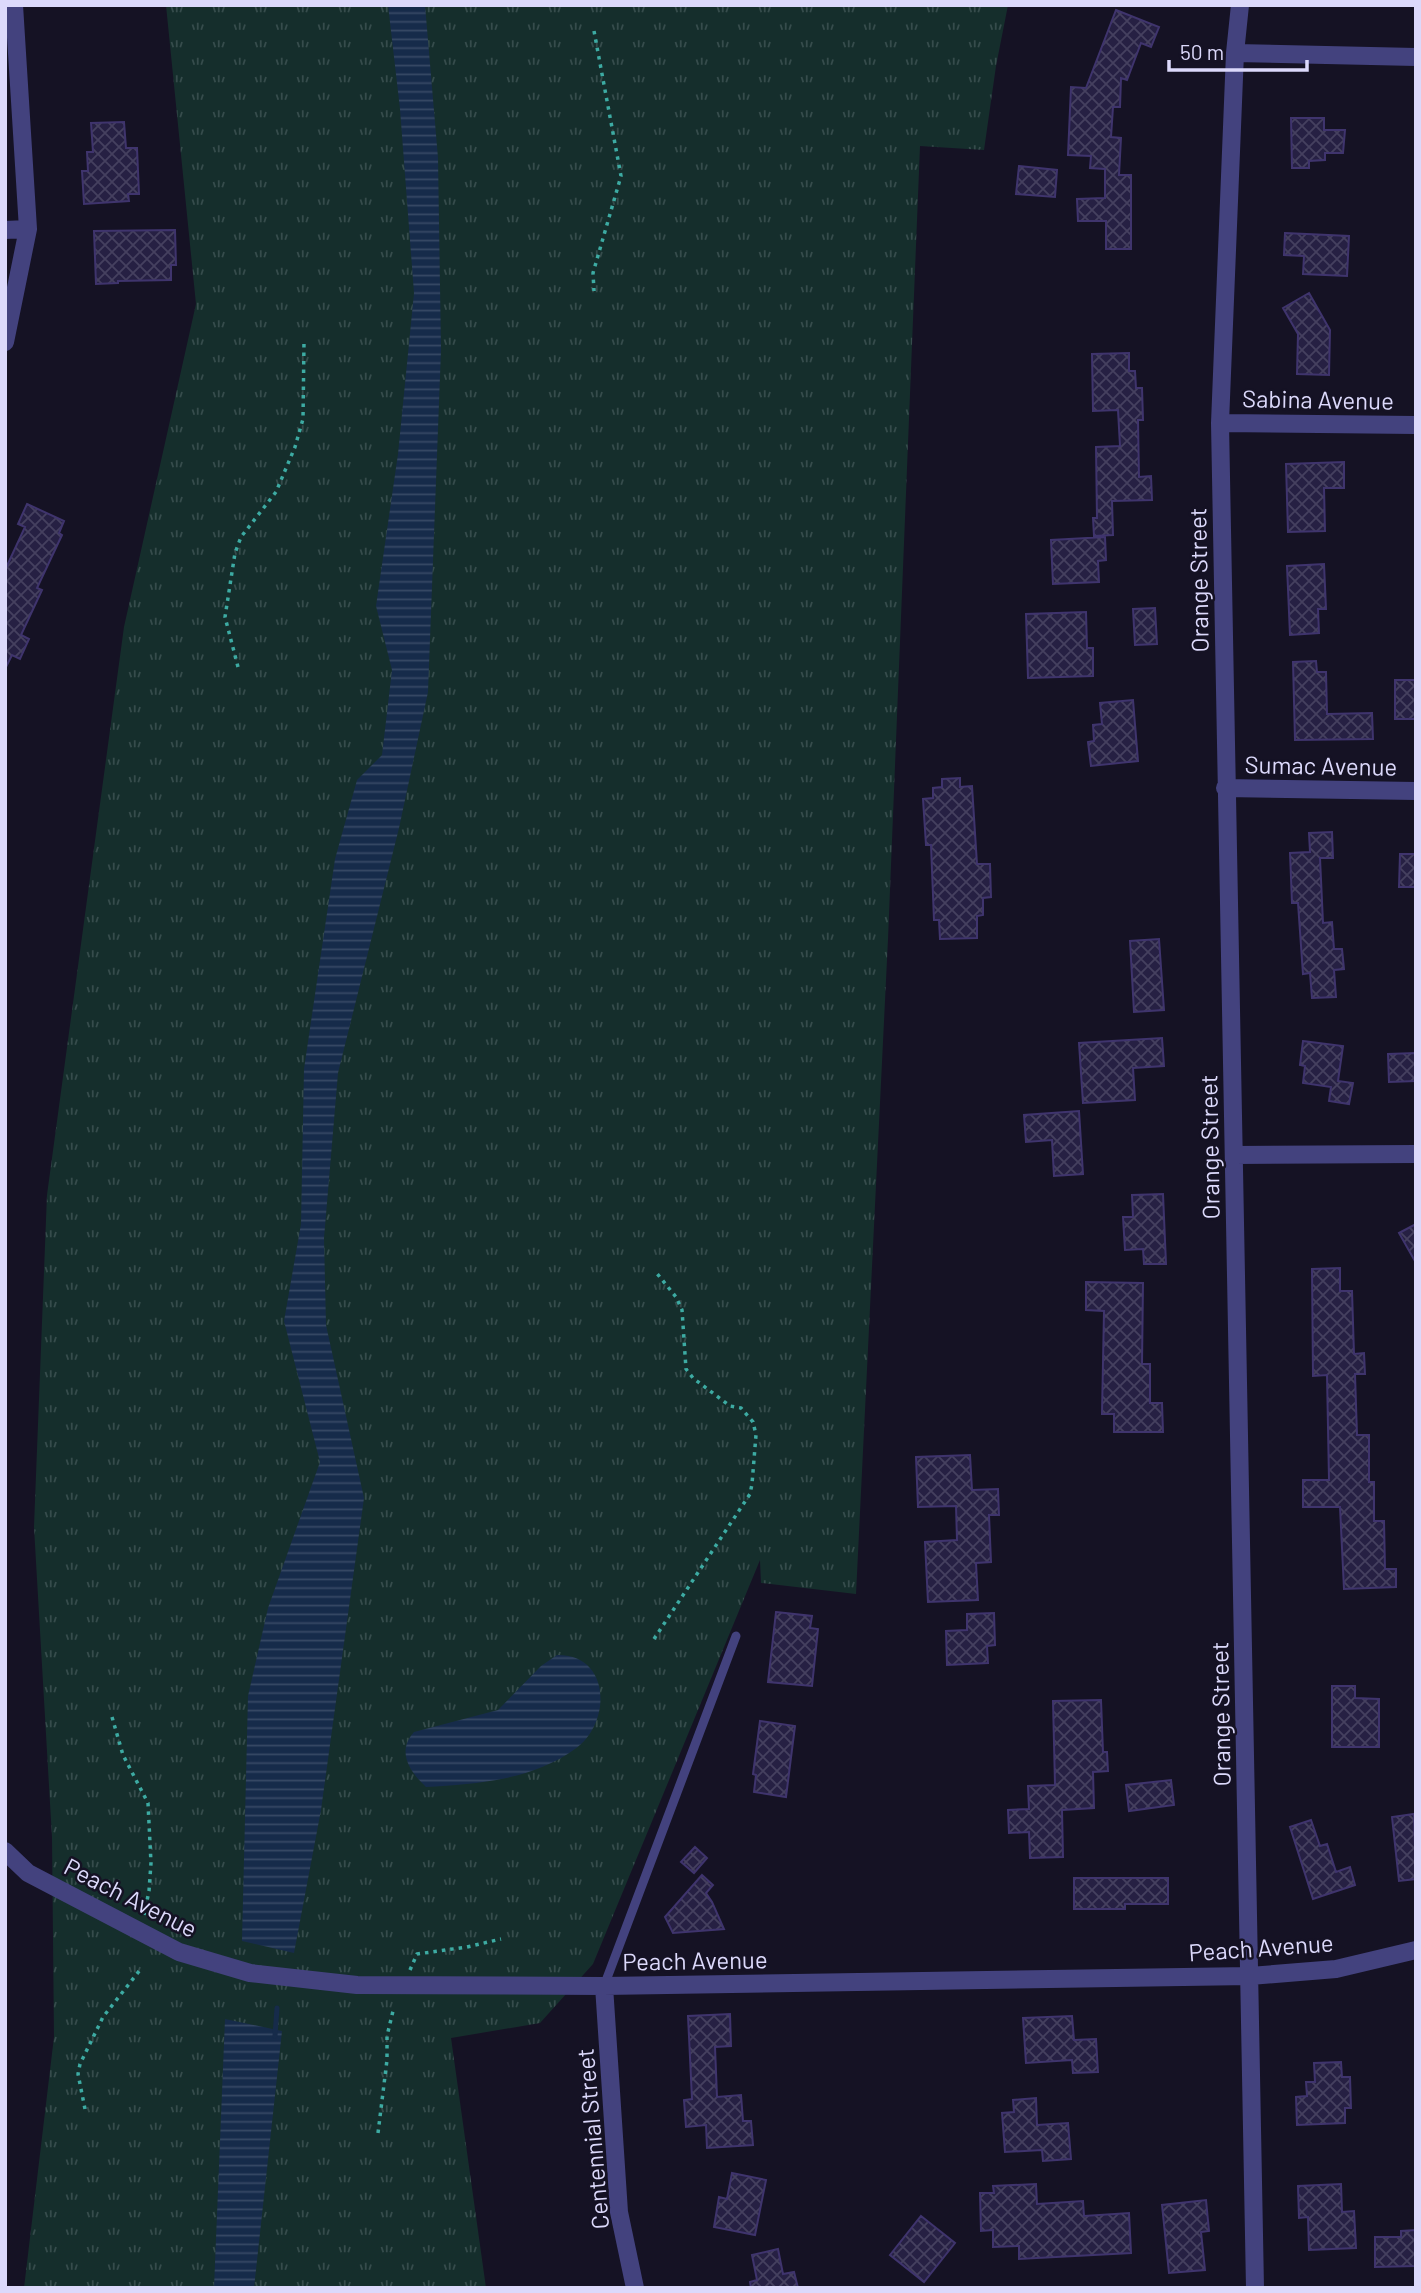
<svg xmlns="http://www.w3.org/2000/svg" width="1421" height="2293" font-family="Barlow,sans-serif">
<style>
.grass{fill:url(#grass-tufts)}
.water{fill:url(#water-rules)}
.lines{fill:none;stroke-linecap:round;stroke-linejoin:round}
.stream{stroke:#162b4a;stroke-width:5}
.building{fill:url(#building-cross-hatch);stroke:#3f346d;stroke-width:2}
.path{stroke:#3daba3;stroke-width:3.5;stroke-dasharray:3.5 5;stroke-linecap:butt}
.service{stroke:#43427e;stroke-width:9}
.minor{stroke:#43427e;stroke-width:18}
.labels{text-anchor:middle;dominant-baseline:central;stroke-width:5;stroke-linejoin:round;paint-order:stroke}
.street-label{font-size:24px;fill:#dcd9fb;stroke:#151224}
</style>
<defs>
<pattern id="grass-tufts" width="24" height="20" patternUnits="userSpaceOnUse" patternTransform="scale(1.75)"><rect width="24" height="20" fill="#152e2c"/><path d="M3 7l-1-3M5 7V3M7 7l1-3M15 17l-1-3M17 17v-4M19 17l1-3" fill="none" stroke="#364c4c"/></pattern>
<pattern id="water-rules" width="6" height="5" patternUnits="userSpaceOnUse" patternTransform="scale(1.75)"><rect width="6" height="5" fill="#162b4a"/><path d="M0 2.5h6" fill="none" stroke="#374965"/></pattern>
<pattern id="building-cross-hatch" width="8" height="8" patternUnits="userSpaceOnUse" patternTransform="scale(1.75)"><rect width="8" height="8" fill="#262043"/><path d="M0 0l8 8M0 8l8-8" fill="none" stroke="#45405f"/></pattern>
</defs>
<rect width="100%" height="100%" fill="#151224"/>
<!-- grass -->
<path class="grass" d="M 166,5 L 1008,5 L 996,66 L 984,150 L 920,146 L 888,939 L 856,1594 L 761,1583 L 760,1560 L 593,1964 L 540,2023 L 451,2038 L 486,2288 L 24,2288 L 54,2037 L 52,1837 L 34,1527 L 47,1195 L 124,627 L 196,304 Z"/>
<!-- water -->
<path class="water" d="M 388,5 L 425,5 L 438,158 L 441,350 L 428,692 L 399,828 L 338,1073 L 324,1238 L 326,1325 L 364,1498 L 321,1810 L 294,1953 L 242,1941 L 248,1696 L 268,1608 L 320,1462 L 284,1321 L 301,1224 L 304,1069 L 335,859 L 357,780 L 382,755 L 392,670 L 376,606 L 398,454 L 414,293 L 400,109 Z
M 557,1655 C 611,1654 612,1723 575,1749 C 532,1780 478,1784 426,1787 C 410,1772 396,1752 414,1732 L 498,1710 L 541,1666 Z
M 225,2019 L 282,2031 L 254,2288 L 214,2288 Z"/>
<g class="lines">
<!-- stream -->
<path class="stream" d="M 275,2036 L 277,2008"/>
</g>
<!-- building -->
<path class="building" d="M 1116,10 L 1159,27 L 1151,47 L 1141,43 L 1127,80 L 1121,78 L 1120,107 L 1113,107 L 1111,137 L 1121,138 L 1119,175 L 1131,175 L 1131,249 L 1106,249 L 1106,221 L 1078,221 L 1077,199 L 1105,198 L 1105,169 L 1090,168 L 1091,156 L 1068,155 L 1071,87 L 1086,88 Z
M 1291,118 L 1324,118 L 1324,130 L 1345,130 L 1343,153 L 1325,153 L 1325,160 L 1309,161 L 1309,168 L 1292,168 Z
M 124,122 L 126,148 L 137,148 L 139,194 L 128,194 L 129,201 L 84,204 L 82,171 L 88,171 L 87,152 L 93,152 L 91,123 Z
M 1019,166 L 1057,170 L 1055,197 L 1016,194 Z
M 175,230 L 176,265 L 171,265 L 171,280 L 118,281 L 118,283 L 96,284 L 94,231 Z
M 1285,233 L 1349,236 L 1347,276 L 1303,274 L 1304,256 L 1284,255 Z
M 1309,293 L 1330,330 L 1329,375 L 1297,374 L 1298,334 L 1283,308 Z
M 1129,353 L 1129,371 L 1135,371 L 1136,388 L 1142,388 L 1143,420 L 1138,420 L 1139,477 L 1151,476 L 1152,500 L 1112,501 L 1113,535 L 1094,536 L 1093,518 L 1097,518 L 1096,447 L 1120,446 L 1118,410 L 1093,411 L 1092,354 Z
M 1344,462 L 1344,488 L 1324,488 L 1325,531 L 1288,532 L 1286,464 Z
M 27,504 L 64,521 L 59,533 L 62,535 L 37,588 L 42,590 L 21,635 L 29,639 L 20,659 L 12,655 L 5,669 L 5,570 L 25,527 L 18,524 Z
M 1105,537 L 1106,560 L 1098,561 L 1099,582 L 1053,584 L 1051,540 Z
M 1324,564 L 1326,609 L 1318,609 L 1319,633 L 1290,635 L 1287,566 Z
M 1155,608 L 1157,644 L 1135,645 L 1133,609 Z
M 1086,612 L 1087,648 L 1093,648 L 1093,676 L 1028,678 L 1026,614 Z
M 1316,661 L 1317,672 L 1326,672 L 1327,714 L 1372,713 L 1373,739 L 1295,740 L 1293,662 Z
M 1395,680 L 1416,680 L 1416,719 L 1395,719 Z
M 1133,700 L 1138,761 L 1091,766 L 1088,742 L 1094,741 L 1093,725 L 1102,724 L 1100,703 Z
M 960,778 L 960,787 L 972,786 L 977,864 L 990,864 L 991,897 L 983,898 L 983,915 L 977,916 L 977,938 L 940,939 L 939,920 L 934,920 L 931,845 L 926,845 L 923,799 L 933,798 L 933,788 L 942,787 L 942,779 Z
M 1332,832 L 1333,858 L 1320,858 L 1323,923 L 1332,922 L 1334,949 L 1342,949 L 1344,969 L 1334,970 L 1336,997 L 1312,998 L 1310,973 L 1303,974 L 1298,903 L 1292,903 L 1290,853 L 1310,852 L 1309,833 Z
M 1400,854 L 1416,854 L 1416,887 L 1399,887 Z
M 1159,939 L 1164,1010 L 1134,1012 L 1130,941 Z
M 1162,1038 L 1164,1066 L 1133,1068 L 1135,1100 L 1083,1103 L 1079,1043 Z
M 1303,1041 L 1343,1046 L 1338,1081 L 1353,1083 L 1349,1104 L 1329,1101 L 1331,1087 L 1303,1083 L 1305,1066 L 1300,1065 Z
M 1416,1053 L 1416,1081 L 1389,1082 L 1388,1054 Z
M 1079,1111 L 1083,1174 L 1054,1176 L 1052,1140 L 1026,1142 L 1024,1115 Z
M 1163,1194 L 1166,1264 L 1144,1264 L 1143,1249 L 1125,1250 L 1123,1217 L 1133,1217 L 1132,1195 Z
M 1416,1224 L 1416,1263 L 1399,1233 Z
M 1340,1268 L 1340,1291 L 1352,1291 L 1354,1354 L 1364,1353 L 1365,1374 L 1355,1374 L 1357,1435 L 1369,1435 L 1369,1482 L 1374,1482 L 1374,1521 L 1384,1521 L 1385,1569 L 1396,1569 L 1396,1587 L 1344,1589 L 1340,1507 L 1303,1507 L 1303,1480 L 1329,1480 L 1327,1375 L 1313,1376 L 1312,1269 Z
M 1086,1282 L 1143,1283 L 1142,1364 L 1150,1364 L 1150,1403 L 1162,1403 L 1163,1432 L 1114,1432 L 1114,1414 L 1102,1414 L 1104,1311 L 1086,1310 Z
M 970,1455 L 972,1490 L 998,1489 L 999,1515 L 989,1515 L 991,1562 L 976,1563 L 978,1600 L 928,1602 L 925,1542 L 957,1540 L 956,1506 L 918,1507 L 916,1457 Z
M 776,1612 L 812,1616 L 810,1628 L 818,1629 L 812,1686 L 768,1682 Z
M 994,1613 L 995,1645 L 987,1646 L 988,1663 L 947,1665 L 946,1631 L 967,1630 L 967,1614 Z
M 1332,1686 L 1355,1686 L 1355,1698 L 1379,1699 L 1379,1747 L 1332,1747 Z
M 1101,1700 L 1103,1752 L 1107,1752 L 1108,1771 L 1093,1772 L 1094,1808 L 1062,1810 L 1063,1857 L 1030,1858 L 1029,1832 L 1009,1833 L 1008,1810 L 1029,1809 L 1028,1786 L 1055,1785 L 1053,1701 Z
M 760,1721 L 795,1726 L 786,1797 L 754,1792 L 756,1775 L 753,1774 Z
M 1171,1780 L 1174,1805 L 1129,1811 L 1126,1785 Z
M 1414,1814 L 1416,1879 L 1399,1881 L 1392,1817 Z
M 1311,1820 L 1320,1846 L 1327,1844 L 1336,1872 L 1350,1867 L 1355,1885 L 1313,1899 L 1290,1827 Z
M 695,1847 L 707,1858 L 694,1873 L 681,1862 Z
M 702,1875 L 713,1885 L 706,1893 L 712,1902 L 724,1929 L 673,1933 L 665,1917 Z
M 1074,1878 L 1168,1878 L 1168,1904 L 1125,1904 L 1125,1909 L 1074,1909 Z
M 730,2014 L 731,2046 L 715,2047 L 717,2097 L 741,2095 L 743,2121 L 751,2121 L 753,2145 L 707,2148 L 706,2125 L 686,2127 L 684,2100 L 692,2099 L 688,2016 Z
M 1072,2016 L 1074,2040 L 1096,2039 L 1098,2072 L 1073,2073 L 1072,2060 L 1026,2063 L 1023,2018 Z
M 1341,2062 L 1342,2077 L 1350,2077 L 1351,2108 L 1345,2108 L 1345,2123 L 1297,2125 L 1296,2097 L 1307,2096 L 1306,2082 L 1315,2082 L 1314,2063 Z
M 1036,2098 L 1037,2125 L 1068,2123 L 1071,2159 L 1043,2161 L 1042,2150 L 1005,2152 L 1002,2113 L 1014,2112 L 1013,2100 Z
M 732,2173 L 766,2180 L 755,2235 L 714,2227 L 719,2197 L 727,2199 Z
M 1036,2184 L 1037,2204 L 1083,2201 L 1084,2216 L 1129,2213 L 1131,2253 L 1019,2259 L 1019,2246 L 993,2247 L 993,2230 L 981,2231 L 980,2193 L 994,2193 L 993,2186 Z
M 1341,2184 L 1342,2212 L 1354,2211 L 1356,2248 L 1309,2250 L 1308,2217 L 1299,2218 L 1298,2186 Z
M 1206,2200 L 1209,2231 L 1201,2232 L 1205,2270 L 1169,2273 L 1162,2205 Z
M 921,2216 L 955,2243 L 924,2282 L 890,2255 Z
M 1416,2230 L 1416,2266 L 1375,2267 L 1375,2237 L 1401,2237 L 1401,2231 Z
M 778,2249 L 783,2274 L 794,2272 L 798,2288 L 751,2288 L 750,2282 L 757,2280 L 752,2255 Z"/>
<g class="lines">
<!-- path -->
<path class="path" d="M 594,31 L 621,176 L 593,273 L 594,291
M 238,667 L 225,617 L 235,553 L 241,537 L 276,492 L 295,447 L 303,419 L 304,341
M 654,1639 L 750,1494 L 752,1484 L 756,1435 L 753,1422 L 741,1408 L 730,1406 L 693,1378 L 686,1369 L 682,1310 L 676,1297 L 655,1271
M 112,1717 L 123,1755 L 148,1803 L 151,1863 L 149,1891 L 144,1915
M 410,1970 L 417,1954 L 467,1947 L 501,1939
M 85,2109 L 78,2074 L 80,2064 L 103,2017 L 140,1970
M 378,2133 L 387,2060 L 387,2036 L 393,2011"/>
<!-- service -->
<path class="service" d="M 604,1986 L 736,1636"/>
<!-- minor -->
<path class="minor" d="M 1240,5 L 1235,53 L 1220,423 L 1255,2288
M 1235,53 L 1416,57
M 5,230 L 28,229
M 5,342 L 28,229 L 14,5
M 1220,423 L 1416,425
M 1225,788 L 1416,791
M 1234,1155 L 1416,1154
M 5,1851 L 28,1873 L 179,1952 L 250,1973 L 357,1985 L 604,1986 L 1250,1976 L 1336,1969 L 1416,1950
M 604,1986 L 619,2212 L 635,2288"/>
</g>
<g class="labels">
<!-- street labels -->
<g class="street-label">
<text transform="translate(1318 399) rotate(1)">Sabina Avenue</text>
<text transform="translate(1198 580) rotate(-91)">Orange Street</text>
<text transform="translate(1321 765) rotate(1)">Sumac Avenue</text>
<text transform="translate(1209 1147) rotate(-91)">Orange Street</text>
<text transform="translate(1220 1714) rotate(-91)">Orange Street</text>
<text transform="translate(131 1897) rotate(27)">Peach Avenue</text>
<text transform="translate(1261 1947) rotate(-4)">Peach Avenue</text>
<text transform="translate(695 1960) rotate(-1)">Peach Avenue</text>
<text transform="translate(592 2139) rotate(-95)">Centennial Street</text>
</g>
</g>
<!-- border -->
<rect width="1421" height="2293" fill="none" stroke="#dcd9fb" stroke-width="14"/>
<!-- scale -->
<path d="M1169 60v10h138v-10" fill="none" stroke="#dcd9fb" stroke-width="3.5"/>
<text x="1180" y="60" font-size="21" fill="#dcd9fb" stroke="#151224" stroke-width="5" paint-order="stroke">50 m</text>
</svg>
